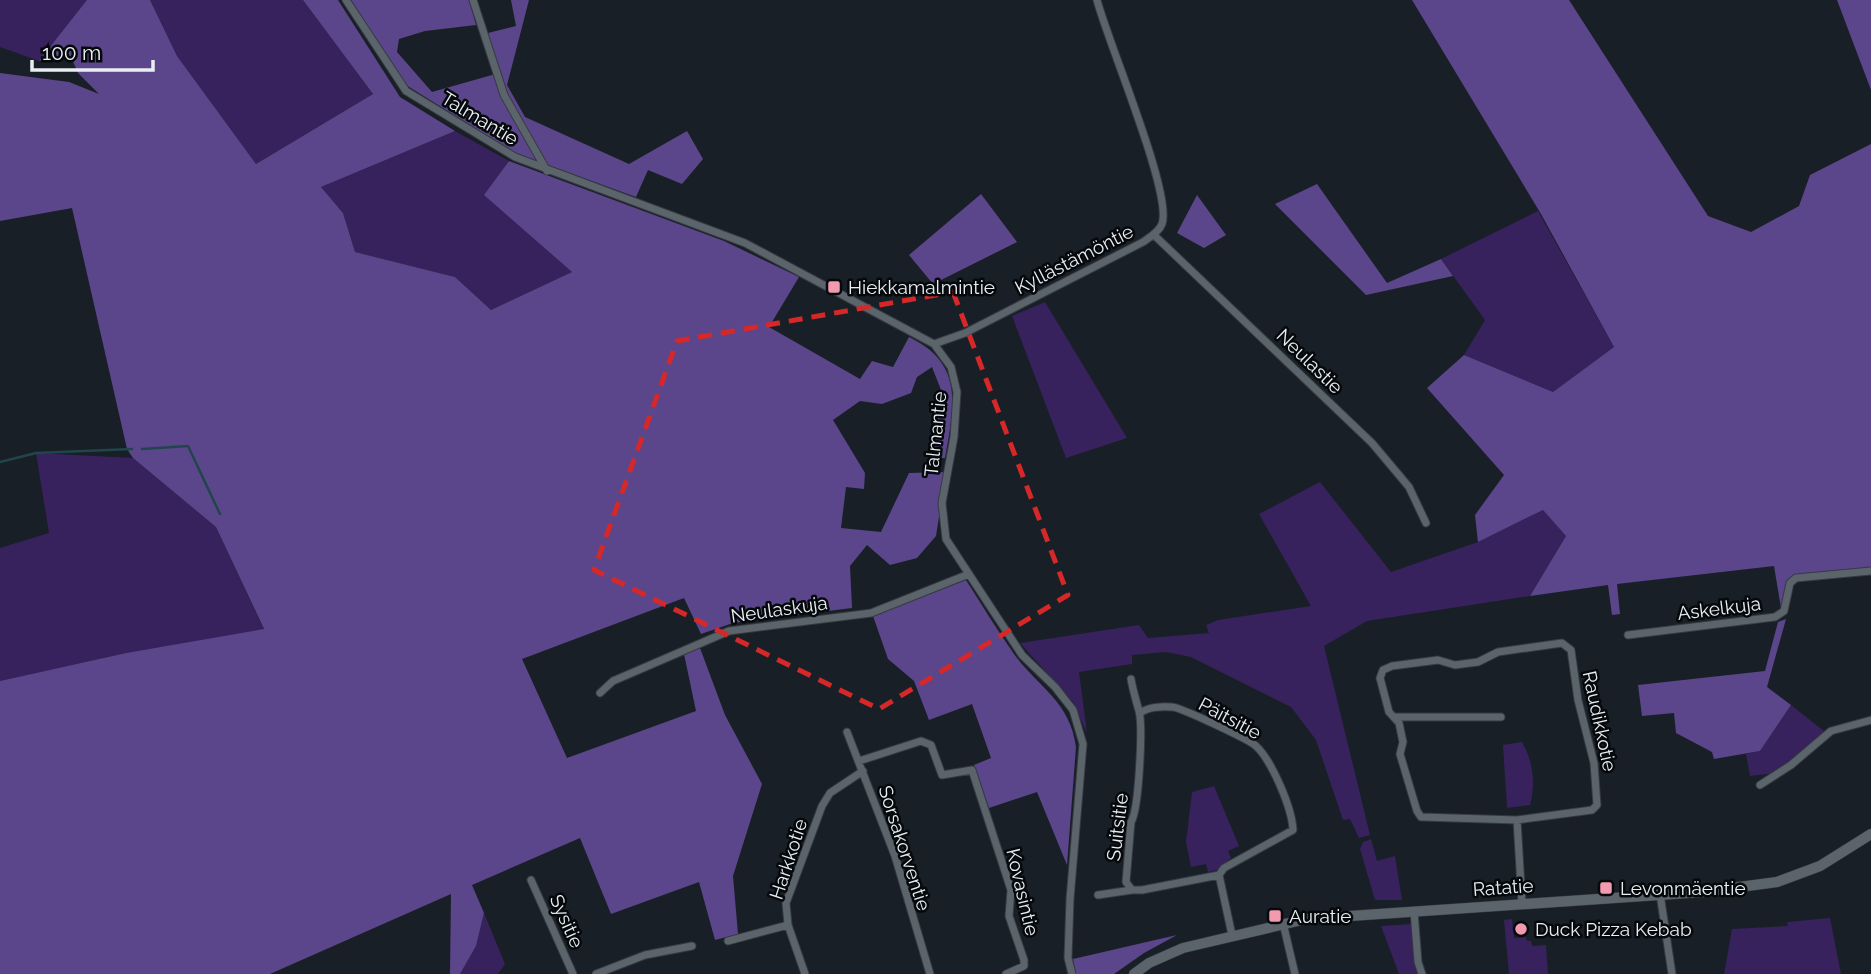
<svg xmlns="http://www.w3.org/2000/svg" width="1871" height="974" font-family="Raleway,sans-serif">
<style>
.green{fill:#37225d}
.forest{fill:#5c468b}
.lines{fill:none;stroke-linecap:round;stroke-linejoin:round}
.stream{stroke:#20464b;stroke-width:2.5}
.street-casing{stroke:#363b41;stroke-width:9}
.secondary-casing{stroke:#363b41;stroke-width:11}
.street{stroke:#5b636b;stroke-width:7}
.secondary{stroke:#5b636b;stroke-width:10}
.marked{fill:none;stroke:#d62828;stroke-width:5;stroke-dasharray:14 9;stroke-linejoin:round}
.poi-dot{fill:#f29aaf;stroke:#06090c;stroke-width:2.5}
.labels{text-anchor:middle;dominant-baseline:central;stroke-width:5;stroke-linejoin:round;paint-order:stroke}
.street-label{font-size:19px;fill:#e9eef3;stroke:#06090c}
.poi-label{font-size:19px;fill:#e9eef3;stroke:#06090c;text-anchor:start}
</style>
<rect width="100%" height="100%" fill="#191f26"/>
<!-- green -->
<path class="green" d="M 0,0 L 87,0 L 88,3 L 39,61 L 0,47 Z
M 150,0 L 303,0 L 373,94 L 256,164 L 177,56 Z
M 455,131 L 509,161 L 485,195 L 572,272 L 491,310 L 455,277 L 355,252 L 343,213 L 321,187 Z
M 1538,211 L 1614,347 L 1553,392 L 1464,355 L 1485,320 L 1441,259 Z
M 1045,302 L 1127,438 L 1066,458 L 1012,316 Z
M 36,453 L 133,458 L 216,527 L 264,630 L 126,653 L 0,681 L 0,548 L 49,533 Z
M 1320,482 L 1391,572 L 1478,542 L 1543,510 L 1566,536 L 1530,596 L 1367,621 L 1324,646 L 1370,835 L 1359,838 L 1350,819 L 1343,820 L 1316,740 L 1291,707 L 1191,657 L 1166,652 L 1132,655 L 1132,664 L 1079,672 L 1087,733 L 1073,702 L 1020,643 L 1139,625 L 1148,638 L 1209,633 L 1206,625 L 1218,620 L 1311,606 L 1259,514 Z
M 1791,705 L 1825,732 L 1775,773 L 1750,776 L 1746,754 L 1760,751 Z
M 1522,742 C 1533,762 1536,783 1530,805 L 1507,808 L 1503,745 Z
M 1214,786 L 1239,846 L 1228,851 L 1231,858 L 1217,870 L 1208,872 L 1206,864 L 1191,867 L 1186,842 L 1192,792 Z
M 1371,839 L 1377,861 L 1395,856 L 1402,900 L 1375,900 L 1360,849 L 1363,842 Z
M 484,913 L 505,964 L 498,974 L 460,974 L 476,946 Z
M 1830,918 L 1841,974 L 1724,974 L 1732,929 L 1788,926 L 1787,922 Z
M 1512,919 L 1514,938 L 1526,937 L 1527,941 L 1531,941 L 1532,946 L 1546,945 L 1548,974 L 1509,974 L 1504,920 Z
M 1411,924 L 1414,960 L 1418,974 L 1399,974 L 1381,926 Z"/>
<!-- forest -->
<path class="forest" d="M 87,0 L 150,0 L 177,56 L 256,164 L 373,94 L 303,0 L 338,0 L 400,97 L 455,131 L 321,187 L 343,213 L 355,252 L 455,277 L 491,310 L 572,272 L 484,195 L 509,161 L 724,241 L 799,277 L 769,327 L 860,379 L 872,361 L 893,367 L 909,337 C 965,364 954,406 945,458 L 932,458 L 931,441 L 943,395 L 932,367 L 917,377 L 911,393 L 882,404 L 860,401 L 833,420 L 865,473 L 864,489 L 846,487 L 841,528 L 881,532 L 909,473 L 946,472 L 936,536 L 917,558 L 890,565 L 867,545 L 850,566 L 852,608 L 733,623 L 701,634 L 684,598 L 522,659 L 567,758 L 696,711 L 684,654 L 700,648 L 725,715 L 762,784 L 733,876 L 738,934 L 715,940 L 699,882 L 611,914 L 580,838 L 472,885 L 484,913 L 476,946 L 460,974 L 450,974 L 451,894 L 270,974 L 0,974 L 0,681 L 126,653 L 264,629 L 216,527 L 133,458 L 127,449 L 72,208 L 0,221 L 0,73 L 69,82 L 99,94 L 78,73 L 71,57 L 39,61 Z
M 351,0 L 469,0 L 476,25 L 425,31 L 399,39 L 397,52 L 432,92 L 499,73 L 488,33 L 516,26 L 511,0 L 529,0 L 507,85 L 525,117 L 629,164 L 687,131 L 703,159 L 682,184 L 648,170 L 636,197 L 517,154 L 406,85 Z
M 1412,0 L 1569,0 L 1708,216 L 1751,232 L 1799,206 L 1810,175 L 1871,144 L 1871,570 L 1791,578 L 1781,608 L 1774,566 L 1617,584 L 1620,614 L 1612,615 L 1608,585 L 1530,596 L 1566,536 L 1543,510 L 1478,542 L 1475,515 L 1504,475 L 1427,388 L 1464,355 L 1553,392 L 1614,347 L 1541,214 Z
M 1837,0 L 1871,0 L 1871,90 Z
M 1317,184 L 1387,283 L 1441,259 L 1453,276 L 1366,295 L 1275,204 Z
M 981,194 L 1017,242 L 933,284 L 909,255 Z
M 1197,195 L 1226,235 L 1204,248 L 1177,233 Z
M 966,580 C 982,605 997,630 1014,654 C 1038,687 1070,701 1076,747 L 1067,865 L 1037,792 L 989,808 L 974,765 L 991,758 L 972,704 L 929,720 L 914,681 L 888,659 L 873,616 Z
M 1786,619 L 1767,687 L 1791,705 L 1760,751 L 1714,759 L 1712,752 L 1676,733 L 1674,713 L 1642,716 L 1638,685 L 1765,671 L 1778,622 Z
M 1177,935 L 1144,953 L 1114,974 L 1076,974 L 1073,959 Z"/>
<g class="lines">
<!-- stream -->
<path class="stream" d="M 142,449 L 188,446 L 220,514
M 0,462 L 36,453 L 132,449"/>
<!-- street casing -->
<g class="street-casing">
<path id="street" d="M 346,0 L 406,91 L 515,157 L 745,243 L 934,344 L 951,367 L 957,392 L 954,437 L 942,503 L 946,539 L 1022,655 L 1055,687 L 1073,710 L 1083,744 L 1070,899 L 1068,958 L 1072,974
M 473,0 L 504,95 L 547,171
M 1154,235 L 1372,443 L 1409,487 L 1426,523
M 934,344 L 965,333 L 1143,242 C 1150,237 1159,232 1162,224 C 1173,194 1107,40 1097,0
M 1628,635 L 1775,617 L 1784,611 L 1790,583 L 1796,578 L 1871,571
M 1562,643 L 1571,650 L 1578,700 L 1594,763 L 1597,805 L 1592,810 L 1517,820 L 1421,817 L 1417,811 L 1400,754 L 1403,742 L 1399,723 L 1389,712 L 1380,678 L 1383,670 L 1392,666 L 1438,660 L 1455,665 L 1478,662 L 1498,652 Z
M 1131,679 C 1133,691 1136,700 1139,711 C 1143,726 1139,810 1131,822 L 1126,882 L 1132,890 L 1142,890 L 1219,875
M 600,693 L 613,681 L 729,631 L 871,613 L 969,574
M 1140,713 C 1148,707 1162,706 1172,707 C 1180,707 1250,740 1256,746 C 1272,761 1292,808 1293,830 L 1224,868 L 1219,875
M 1395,717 L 1501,717
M 847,732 L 895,856 L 930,974
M 859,761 L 921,741 L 931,745 L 942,775 L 972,770 L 1011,890 L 1009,916 L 1024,960 L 1024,966 L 1006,974
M 1760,785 L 1791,765 L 1831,731 L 1871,720
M 1517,820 L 1522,903
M 1219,875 L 1232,935
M 531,880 L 573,974
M 1660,894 L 1672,974
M 1098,895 L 1132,890
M 1414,911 L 1418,962 L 1422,974
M 1283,923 L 1295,974
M 728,941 L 788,925
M 596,974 L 645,955 L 692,946
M 805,974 L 788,925 L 786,903 L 822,806 L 830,793 L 863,771"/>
</g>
<!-- secondary casing -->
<g class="secondary-casing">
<path id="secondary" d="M 1134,974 L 1149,963 L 1183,948 L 1306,919 L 1702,892 L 1777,882 L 1820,866 L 1871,834"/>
</g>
<!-- street -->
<use href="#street" class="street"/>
<!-- secondary -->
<use href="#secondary" class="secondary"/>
</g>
<!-- marked area -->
<path class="marked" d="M 953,292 L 1068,595 L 879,709 L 594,570 L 677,341 Z"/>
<!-- markers -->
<g class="poi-dot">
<rect x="827" y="280" width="14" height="14" rx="3.5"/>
<rect x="1599" y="881" width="14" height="14" rx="3.5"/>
<rect x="1268" y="909" width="14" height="14" rx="3.5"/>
<circle cx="1521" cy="929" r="7"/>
</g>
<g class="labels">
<!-- street labels -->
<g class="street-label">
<text transform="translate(480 118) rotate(31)">Talmantie</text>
<text transform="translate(1074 259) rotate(-27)">Kyllästämöntie</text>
<text transform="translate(1310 361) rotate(44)">Neulastie</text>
<text transform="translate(935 434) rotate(-84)">Talmantie</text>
<text transform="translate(1719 608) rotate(-7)">Askelkuja</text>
<text transform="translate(779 609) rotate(-8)">Neulaskuja</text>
<text transform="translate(1230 718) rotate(28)">Päitsitie</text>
<text transform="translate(1600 721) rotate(78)">Raudikkotie</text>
<text transform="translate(1117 827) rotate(-83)">Suitsitie</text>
<text transform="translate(905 848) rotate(72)">Sorsakorventie</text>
<text transform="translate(788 859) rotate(-72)">Harkkotie</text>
<text transform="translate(1503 887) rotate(-4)">Ratatie</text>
<text transform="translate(1023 892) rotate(77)">Kovasintie</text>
<text transform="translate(567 921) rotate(66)">Sysitie</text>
</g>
<!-- poi labels -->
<g class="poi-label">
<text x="848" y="287">Hiekkamalmintie</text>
<text x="1620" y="888">Levonmäentie</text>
<text x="1289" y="916">Auratie</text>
<text x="1535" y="929">Duck Pizza Kebab</text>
</g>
</g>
<!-- scale -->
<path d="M32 60v10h121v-10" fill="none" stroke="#e9eef3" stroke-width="3.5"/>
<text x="42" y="60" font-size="21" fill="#e9eef3" stroke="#06090c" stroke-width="5" paint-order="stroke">100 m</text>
</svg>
